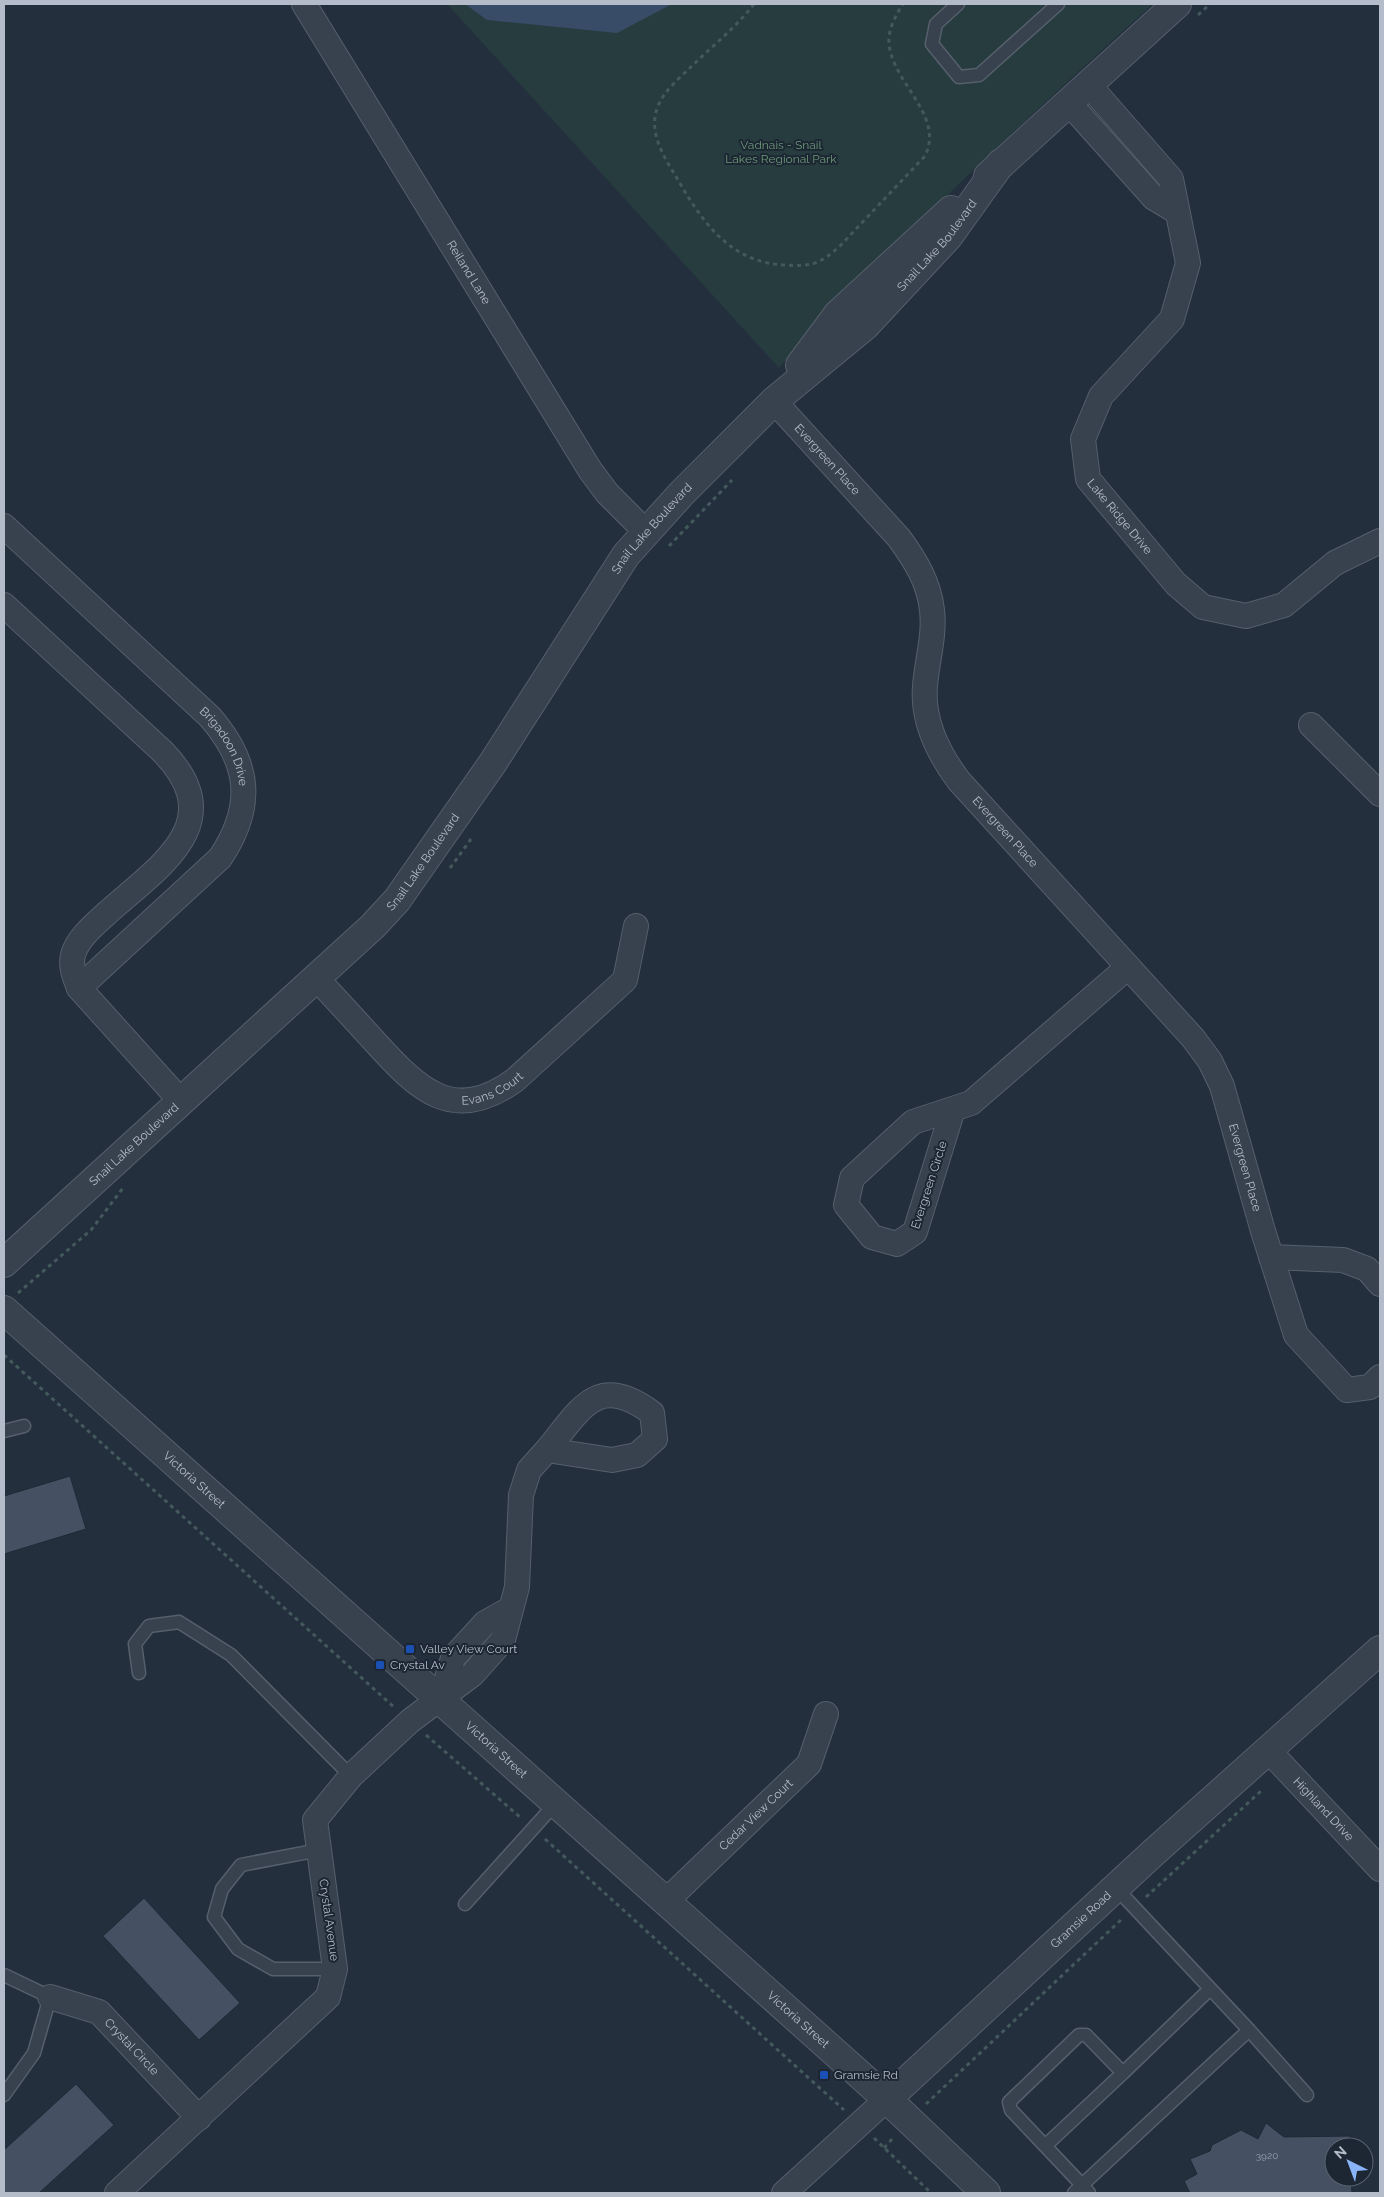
<svg xmlns="http://www.w3.org/2000/svg" width="1384" height="2197" font-family="Raleway,sans-serif">
<style>
.green{fill:#263c3f}
.water{fill:#394c67}
.building{fill:#455162;stroke:#1f2835}
.lines{fill:none;stroke-linecap:round;stroke-linejoin:round}
.service-casing{stroke:#565f6c;stroke-width:15}
.minor-casing{stroke:#565f6c;stroke-width:26}
.tertiary-casing{stroke:#565f6c;stroke-width:30}
.path{stroke:#44595c;stroke-width:3;stroke-dasharray:4 4;stroke-linecap:butt}
.service{stroke:#38414e;stroke-width:12}
.minor{stroke:#38414e;stroke-width:24}
.tertiary{stroke:#38414e;stroke-width:28}
.transit-dot{fill:#1a4fb4;stroke:#1d2633;stroke-width:2}
.labels{text-anchor:middle;dominant-baseline:central;stroke-width:4;stroke-linejoin:round;paint-order:stroke}
.number-label{font-size:10px;fill:#98a1af}
.park-label{font-size:12px;fill:#6b9a76;stroke:#1d2633}
.street-label{font-size:12px;fill:#b4bcc9;stroke:#1d2633}
.poi-label{font-size:12px;fill:#b4bcc9;stroke:#1d2633;text-anchor:start}
</style>
<rect width="100%" height="100%" fill="#242f3e"/>
<!-- green -->
<path class="green" d="M 447,4 L 1153,4 C 1024,120 897,239 779,368 Z"/>
<!-- water -->
<path class="water" d="M 465,4 L 672,4 L 617,33 L 487,20 Z"/>
<!-- building -->
<path class="building" d="M 70,1476 L 86,1529 L 4,1554 L 4,1496 Z
M 144,1898 L 240,2003 L 199,2040 L 103,1936 Z
M 76,2084 L 114,2125 L 39,2193 L 4,2193 L 4,2150 Z
M 1266,2123 L 1284,2137 L 1350,2136 L 1351,2147 L 1334,2147 L 1334,2177 L 1351,2177 L 1352,2193 L 1190,2193 L 1184,2181 L 1197,2174 L 1190,2159 L 1210,2151 L 1212,2145 L 1241,2130 L 1258,2139 Z"/>
<g class="lines">
<!-- service casing -->
<g class="service-casing">
<path id="service" d="M 958,4 L 936,24 L 932,44 L 959,77 L 979,75 L 1058,4
M 4,1431 L 24,1426
M 139,1673 L 135,1644 L 149,1626 L 179,1622 L 231,1655 L 351,1776
M 319,1850 L 241,1865 L 222,1889 L 214,1917 L 238,1949 L 273,1969 L 335,1969
M 1116,1888 L 1249,2030 L 1082,2185 L 1011,2110 L 1009,2102 L 1079,2035 L 1086,2035 L 1123,2073 L 1210,1989
M 465,1904 L 556,1803
M 4,1975 L 50,1997 L 34,2053 L 4,2095
M 1249,2030 L 1307,2095
M 1045,2146 L 1123,2073
M 1074,2193 L 1082,2185 L 1089,2193"/>
</g>
<!-- minor casing -->
<g class="minor-casing">
<g id="minor">
<path id="s1" d="M 304,4 L 590,470 L 607,493 L 646,532"/>
<path id="s2" d="M 1088,84 L 1171,179 L 1188,263 L 1172,319 L 1101,396 L 1083,439 L 1088,479 L 1176,584 L 1203,607 L 1246,616 L 1284,605 L 1335,563 L 1380,541"/>
<path d="M 1068,102 L 1154,198 L 1176,211"/>
<path id="s3" d="M 774,401 L 899,538 C 915,560 929,582 932,610 C 935,636 927,660 925,686 C 922,721 938,753 959,781 L 1193,1038 L 1210,1061 L 1222,1086 L 1263,1231 L 1296,1335 L 1347,1390 L 1370,1387 L 1380,1377"/>
<path id="s4" d="M 4,526 L 210,717 C 250,763 255,806 220,858 L 79,988"/>
<path d="M 4,605 L 162,751 C 233,823 158,867 106,914 C 94,925 77,939 73,955 C 70,967 75,978 79,988 L 180,1100"/>
<path d="M 1311,725 L 1380,794"/>
<path id="s5" d="M 316,978 C 336,999 356,1021 376,1043 C 418,1089 453,1125 515,1080 L 625,980 L 636,926"/>
<path d="M 953,1109 L 915,1232 L 897,1244 L 872,1237 L 846,1205 L 852,1178 L 913,1122 L 971,1103 L 1128,967"/>
<path d="M 1271,1257 L 1343,1260 L 1367,1269 L 1380,1284"/>
<path d="M 441,1699 L 453,1658 L 485,1623 L 510,1609"/>
<path id="s6" d="M 1268,1750 L 1380,1869"/>
<path id="s7" d="M 665,1902 L 809,1764 L 826,1714"/>
<path id="s8" d="M 50,1997 L 99,2012 L 199,2118"/>
<path d="M 117,2193 L 328,1997 L 335,1969 L 315,1820 L 351,1776 L 410,1721 L 473,1674 L 503,1640 L 517,1587 L 521,1495 L 529,1470 L 547,1450 L 612,1460 L 637,1455 L 655,1439 L 652,1413 C 597,1372 581,1409 547,1450"/>
<path d="M 784,2193 L 887,2099"/>
</g>
</g>
<!-- tertiary casing -->
<g class="tertiary-casing">
<g id="tertiary">
<path d="M 988,176 L 1177,4"/>
<path d="M 800,365 L 838,314 L 951,210"/>
<path id="s9" d="M 4,1263 L 373,926 L 397,900 L 492,764 L 626,555 L 682,493 L 774,401 L 865,326 L 948,237 L 1001,163"/>
<path id="s10" d="M 4,1310 L 887,2099 L 986,2193"/>
<path id="s11" d="M 887,2099 L 1153,1853 L 1380,1650"/>
</g>
</g>
<!-- path -->
<path class="path" d="M 754,4 C 737,26 715,44 695,63 C 682,76 665,89 658,106 C 647,133 665,158 678,180 C 703,223 731,263 785,265 C 811,267 820,264 840,246 L 925,156 C 945,115 892,83 889,43 C 888,29 896,15 903,4
M 1198,15 L 1210,4
M 669,546 L 732,480
M 450,868 L 471,839
M 18,1293 L 91,1230 L 123,1188
M 4,1355 L 395,1708
M 426,1735 L 521,1818
M 545,1839 L 844,2110
M 1146,1897 L 1261,1791
M 926,2104 L 1123,1918
M 874,2138 L 931,2193
M 884,2148 L 894,2137"/>
<!-- service -->
<use href="#service" class="service"/>
<!-- minor -->
<use href="#minor" class="minor"/>
<!-- tertiary -->
<use href="#tertiary" class="tertiary"/>
</g>
<!-- markers -->
<g class="transit-dot">
<rect x="405" y="1644" width="10" height="10" rx="2.5"/>
<rect x="375" y="1660" width="10" height="10" rx="2.5"/>
<rect x="819" y="2070" width="10" height="10" rx="2.5"/>
</g>
<g class="labels">
<!-- number labels -->
<g class="number-label">
<text x="1267" y="2155">3920</text>
</g>
<!-- park labels -->
<g class="park-label">
<text x="781" y="145">Vadnais - Snail<tspan x="781" dy="14">Lakes Regional Park</tspan></text>
</g>
<!-- street labels -->
<g class="street-label">
<text stroke="none"><textPath href="#s9" startOffset="1389">Snail Lake Boulevard</textPath></text>
<text stroke="none"><textPath href="#s1" startOffset="315">Reiland Lane</textPath></text>
<text stroke="none"><textPath href="#s3" startOffset="79">Evergreen Place</textPath></text>
<text stroke="none"><textPath href="#s2" startOffset="511">Lake Ridge Drive</textPath></text>
<text stroke="none"><textPath href="#s9" startOffset="986">Snail Lake Boulevard</textPath></text>
<text stroke="none"><textPath href="#s4" startOffset="314">Brigadoon Drive</textPath></text>
<text stroke="none"><textPath href="#s3" startOffset="514">Evergreen Place</textPath></text>
<text stroke="none"><textPath href="#s9" startOffset="581">Snail Lake Boulevard</textPath></text>
<text stroke="none"><textPath href="#s5" startOffset="228">Evans Court</textPath></text>
<text stroke="none"><textPath href="#s9" startOffset="176">Snail Lake Boulevard</textPath></text>
<text stroke="none"><textPath href="#s3" startOffset="934">Evergreen Place</textPath></text>
<text transform="translate(929 1185) rotate(-72)">Evergreen Circle</text>
<text stroke="none"><textPath href="#s10" startOffset="255">Victoria Street</textPath></text>
<text stroke="none"><textPath href="#s10" startOffset="660">Victoria Street</textPath></text>
<text stroke="none"><textPath href="#s6" startOffset="81">Highland Drive</textPath></text>
<text stroke="none"><textPath href="#s7" startOffset="126">Cedar View Court</textPath></text>
<text transform="translate(329 1920) rotate(82)">Crystal Avenue</text>
<text stroke="none"><textPath href="#s11" startOffset="264">Gramsie Road</textPath></text>
<text stroke="none"><textPath href="#s10" startOffset="1065">Victoria Street</textPath></text>
<text stroke="none"><textPath href="#s8" startOffset="99">Crystal Circle</textPath></text>
</g>
<!-- poi labels -->
<g class="poi-label">
<text x="420" y="1649">Valley View Court</text>
<text x="390" y="1665">Crystal Av</text>
<text x="834" y="2075">Gramsie Rd</text>
</g>
</g>
<!-- border -->
<rect width="1384" height="2197" fill="none" stroke="#b4bcc9" stroke-width="10"/>
<!-- north arrow -->
<g transform="translate(1349 2162) rotate(318)"><circle r="24" fill="#1d2633" stroke="#59626f"/>
<path d="M0-4L9 19L0 12L-9 19Z" fill="#8ab4f8"/>
<text y="-8" font-size="14" font-weight="bold" text-anchor="middle" fill="#b4bcc9">N</text>
</g>
</svg>
